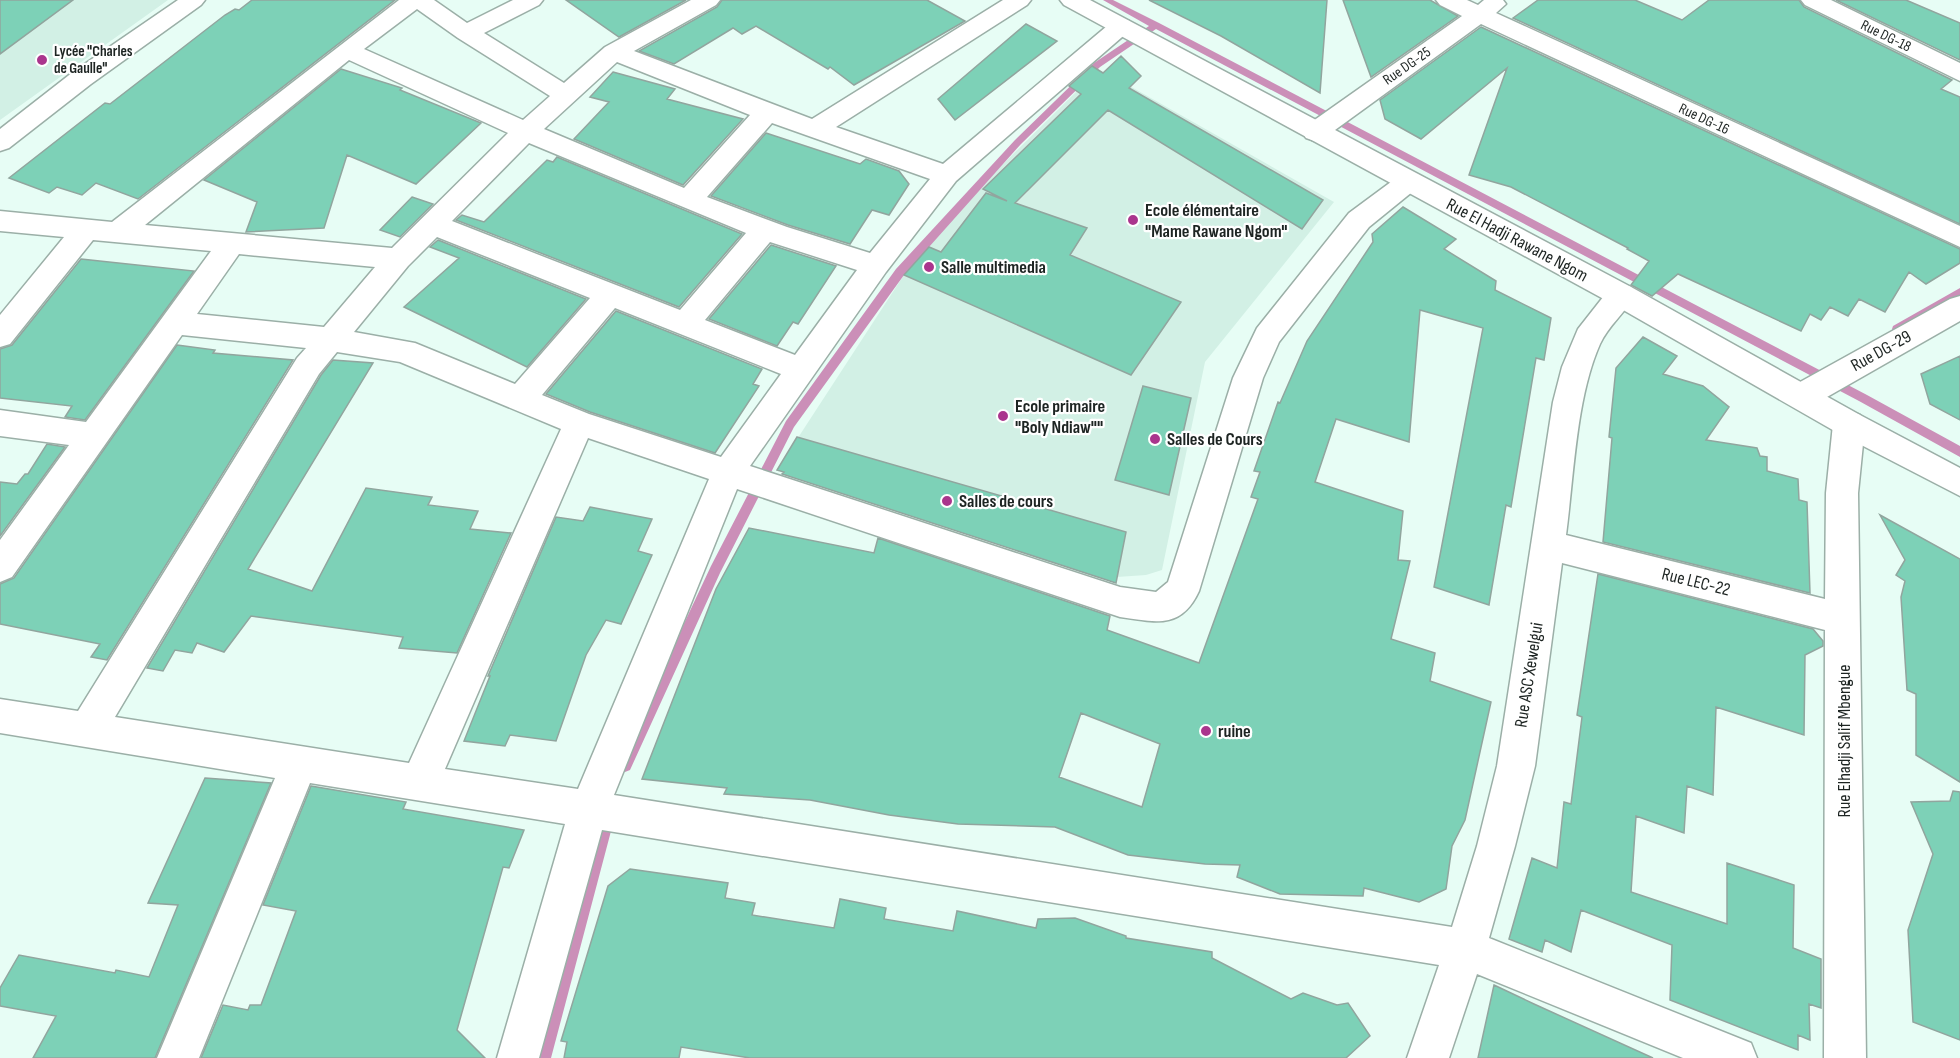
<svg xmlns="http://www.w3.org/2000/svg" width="1960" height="1058" font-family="'Sofia Sans Condensed',sans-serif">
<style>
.built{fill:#d2f0e5}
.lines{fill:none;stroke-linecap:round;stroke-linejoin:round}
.stream{fill:#cb8fb8;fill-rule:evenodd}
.building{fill:#7dd1b7;stroke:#91a59e;stroke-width:1.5;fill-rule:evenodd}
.minor-casing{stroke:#9bafa7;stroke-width:3}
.tertiary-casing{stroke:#9bafa7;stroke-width:3}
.minor{fill:#fff;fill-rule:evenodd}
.tertiary{fill:#fff;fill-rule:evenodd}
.poi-dot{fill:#aa358d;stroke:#fff;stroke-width:2}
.labels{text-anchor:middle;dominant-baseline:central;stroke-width:4.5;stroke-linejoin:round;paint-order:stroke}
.far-street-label{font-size:15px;fill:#1d2422;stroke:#fff}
.far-poi-label{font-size:15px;font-weight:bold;fill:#1d2422;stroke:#fff;text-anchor:start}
.poi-label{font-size:18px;font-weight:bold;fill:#1d2422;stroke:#fff;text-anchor:start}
.street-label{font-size:18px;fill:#1d2422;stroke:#fff}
</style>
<rect width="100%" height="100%" fill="#e7fdf5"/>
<!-- built -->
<path class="built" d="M 0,0 L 168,0 L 0,120 Z
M 1105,72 L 1334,202 L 1205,362 L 1162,570 L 1146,575 L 1117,577 L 777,470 L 928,238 L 1076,92 Z"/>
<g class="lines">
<!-- stream -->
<path class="stream" d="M 1103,0 L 1113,0 L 1159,23 L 1867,395 L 1960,446 L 1960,457 L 1859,401 L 1156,29 L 1100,67 L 1021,144 L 904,275 L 794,427 L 720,573 L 630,770 L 625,772 L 620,770 L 618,765 L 620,760 L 711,566 L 786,421 L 896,269 L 1015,140 L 1094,63 L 1149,26 Z
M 1960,288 L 1960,297 L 1901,332 L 1893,332 L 1892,329 L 1893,326 Z
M 608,809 L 613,811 L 615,816 L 551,1058 L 535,1058 L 601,816 L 603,811 Z"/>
</g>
<!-- building -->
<path class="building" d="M 0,0 L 73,0 L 0,54 Z
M 252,0 L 395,0 L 138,199 L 96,183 L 82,195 L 57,187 L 49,193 L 9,178 L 105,103 L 110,104 L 225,15 L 235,9 L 239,10 Z
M 566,0 L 686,0 L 619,37 Z
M 722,0 L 927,0 L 965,21 L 854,85 L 830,67 L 828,69 L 756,26 L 742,34 L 733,28 L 674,64 L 639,51 L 717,7 Z
M 1149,0 L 1327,0 L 1320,93 L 1221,36 Z
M 1343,0 L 1430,0 L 1458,16 L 1371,77 Z
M 1538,0 L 1635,0 L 1682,20 L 1709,0 L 1799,0 L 1804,7 L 1952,80 L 1941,89 L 1960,97 L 1960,224 L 1513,18 Z
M 1836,0 L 1906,0 L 1960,23 L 1960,60 Z
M 1026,24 L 1057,41 L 955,120 L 938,99 Z
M 1481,27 L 1960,249 L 1960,263 L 1926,284 L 1909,272 L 1885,312 L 1859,299 L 1848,316 L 1830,307 L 1821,320 L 1810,314 L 1801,331 L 1678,274 L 1652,296 L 1631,285 L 1649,261 L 1627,249 L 1628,248 L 1511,187 L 1469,175 L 1507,68 L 1421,139 L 1385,119 L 1380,100 Z
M 1121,56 L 1141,76 L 1129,88 L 1323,200 L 1302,229 L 1108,110 L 1015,203 L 1087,228 L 1070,255 L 1181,302 L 1131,375 L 904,275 L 929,247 L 941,252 L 986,193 L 1007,201 L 983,189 L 1081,94 L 1069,86 L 1092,66 L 1103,73 Z
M 341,69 L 402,88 L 400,90 L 481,123 L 416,184 L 347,155 L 324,228 L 246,232 L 257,202 L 204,180 Z
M 613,72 L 675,89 L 667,99 L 743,119 L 683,185 L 574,139 L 609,102 L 590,97 Z
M 766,133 L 860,164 L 866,159 L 899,171 L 909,184 L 889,215 L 872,210 L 850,244 L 788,225 L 711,196 Z
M 557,157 L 742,234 L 679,307 L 456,220 L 462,215 L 484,222 L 547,160 L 553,162 Z
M 412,197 L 433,204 L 400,237 L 380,230 Z
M 1403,207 L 1456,239 L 1444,249 L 1496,281 L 1495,290 L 1551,318 L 1544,360 L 1536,358 L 1511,507 L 1506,505 L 1489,605 L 1434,587 L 1483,328 L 1420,310 L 1409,442 L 1336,419 L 1315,482 L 1403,511 L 1398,560 L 1410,561 L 1391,639 L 1435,653 L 1430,681 L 1491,702 L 1465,820 L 1452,846 L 1446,889 L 1419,902 L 1364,888 L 1363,896 L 1280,894 L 1237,877 L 1240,865 L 1205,864 L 1128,855 L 1055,827 L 958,824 L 889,815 L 810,800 L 724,794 L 727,788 L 642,779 L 716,589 L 749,528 L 874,553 L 878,538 L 1110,616 L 1107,630 L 1199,663 L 1258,499 L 1251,497 L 1260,472 L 1254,471 L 1278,402 L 1280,403 L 1307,341 L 1373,242 L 1372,234 ZM 1081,713 L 1160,744 L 1142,807 L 1059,777 Z
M 438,240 L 586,299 L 527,367 L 404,307 L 459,258 L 430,247 Z
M 771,245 L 836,266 L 798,324 L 793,322 L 777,346 L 709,319 Z
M 81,259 L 194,271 L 85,420 L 65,417 L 72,406 L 0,398 L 0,349 L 12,345 Z
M 616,311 L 762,369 L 753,384 L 759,386 L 715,453 L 590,412 L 546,394 Z
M 1643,337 L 1677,356 L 1663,374 L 1703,386 L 1729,407 L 1706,440 L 1757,448 L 1760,456 L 1767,457 L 1767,471 L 1798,479 L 1799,500 L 1807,502 L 1810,593 L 1603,542 L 1612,438 L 1609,437 L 1616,368 Z
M 177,345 L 215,350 L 213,353 L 293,360 L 107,660 L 91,657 L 100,644 L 0,624 L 0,584 L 14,578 Z
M 1960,356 L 1960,420 L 1930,404 L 1921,374 Z
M 333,360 L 373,363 L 248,569 L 312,591 L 366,488 L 432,497 L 428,505 L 478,511 L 470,529 L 511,533 L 457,653 L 399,648 L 403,637 L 251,616 L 224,652 L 197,643 L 192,653 L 175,650 L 163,671 L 147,668 L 321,375 Z
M 1143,386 L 1191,398 L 1169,495 L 1115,480 Z
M 797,437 L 1126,532 L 1116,583 L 782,474 L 784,472 L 777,470 Z
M 47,444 L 65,447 L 0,536 L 0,482 L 17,484 L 25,474 L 28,474 Z
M 590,507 L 652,519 L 638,551 L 652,555 L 621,624 L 606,620 L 586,655 L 556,741 L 510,735 L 505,746 L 464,741 L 490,676 L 488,676 L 556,517 L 583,521 Z
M 1880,515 L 1960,559 L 1960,782 L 1916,755 L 1916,694 L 1907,690 L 1901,597 L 1905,581 L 1896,575 L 1905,560 Z
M 1598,574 L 1813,629 L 1823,641 L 1823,646 L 1805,655 L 1804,735 L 1716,707 L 1713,795 L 1687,786 L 1684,833 L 1636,816 L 1631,892 L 1727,924 L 1727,863 L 1794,885 L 1793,948 L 1821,959 L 1821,1008 L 1809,1004 L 1810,1040 L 1798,1035 L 1798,1050 L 1670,1000 L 1672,945 L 1581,910 L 1571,952 L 1545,940 L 1542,952 L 1509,939 L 1532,858 L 1557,868 L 1564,802 L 1571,804 L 1582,717 L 1577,715 Z
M 205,778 L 271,783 L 155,1058 L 33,1058 L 56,1016 L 0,1006 L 0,988 L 19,955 L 115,973 L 116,970 L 149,977 L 178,905 L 148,903 Z
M 311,786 L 406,802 L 403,809 L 524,830 L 509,868 L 503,867 L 457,1030 L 485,1058 L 201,1058 L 223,1005 L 248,1010 L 250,1005 L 261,1005 L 296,911 L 263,905 Z
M 1953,791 L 1960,792 L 1960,1040 L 1913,1022 L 1908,930 L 1933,854 L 1911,802 L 1950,801 Z
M 630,869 L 728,883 L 725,898 L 755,903 L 752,915 L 834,928 L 840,899 L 886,908 L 884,919 L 953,931 L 957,911 L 1036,928 L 1038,919 L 1075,918 L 1126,936 L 1126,938 L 1212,952 L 1212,958 L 1291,999 L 1303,993 L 1337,1005 L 1348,1003 L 1370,1036 L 1346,1058 L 750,1058 L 681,1047 L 679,1058 L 564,1058 L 567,1042 L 561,1041 L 608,886 Z
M 1494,985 L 1534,1004 L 1653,1058 L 1478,1058 Z"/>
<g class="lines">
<!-- minor casing -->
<g class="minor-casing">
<path id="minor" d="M 178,0 L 205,0 L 201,5 L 91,84 L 9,148 L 0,151 L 0,129 L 73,72 Z
M 399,0 L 434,0 L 467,23 L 513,0 L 543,0 L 539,5 L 484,33 L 564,83 L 605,47 L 691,0 L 720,0 L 716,5 L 634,51 L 812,119 L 1003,0 L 1031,0 L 1027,5 L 836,127 L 943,164 L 1113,21 L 1121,19 L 1129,21 L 1133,26 L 1129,31 L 956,181 L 886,272 L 750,466 L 1120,587 L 1156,592 L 1168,582 L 1233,378 L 1257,328 L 1349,213 L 1399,176 L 1408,173 L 1417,176 L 1421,182 L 1417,188 L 1369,227 L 1279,342 L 1263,378 L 1199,591 C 1181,630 1155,622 1120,617 L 737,489 L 614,795 L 1452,927 L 1477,846 L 1497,766 L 1553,402 L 1562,367 L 1578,329 L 1611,287 L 1621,284 L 1631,287 L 1635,295 C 1626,312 1608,326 1600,344 C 1576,398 1574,475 1566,535 L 1825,599 L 1826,493 L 1833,424 L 1838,415 L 1849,411 L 1860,415 L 1865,424 L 1858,493 L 1866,1058 L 1824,1058 L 1825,630 L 1562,563 L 1535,766 L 1515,846 L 1489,938 L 1751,1043 L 1757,1058 L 1683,1058 L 1477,974 L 1449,1058 L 1407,1058 L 1439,965 L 602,830 L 539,1058 L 497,1058 L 565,824 L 310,783 L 199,1058 L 157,1058 L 275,778 L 0,733 L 0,699 L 78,711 L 297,358 L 306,348 L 182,335 L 12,577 L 0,582 L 0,540 L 69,445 L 0,436 L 0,410 L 86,422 L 211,251 L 93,240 L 10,344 L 0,347 L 0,315 L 64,237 L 0,231 L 0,211 L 112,222 ZM 417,9 L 458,38 L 550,96 L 523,120 L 364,49 ZM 349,60 L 508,133 L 392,248 L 145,225 ZM 617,62 L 750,115 L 684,188 L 544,129 ZM 772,123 L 930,179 L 870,253 L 787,227 L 707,197 ZM 529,143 L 746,233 L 680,310 L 452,221 ZM 437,237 L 590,298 L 515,384 L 415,343 L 354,332 L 408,266 ZM 770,242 L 857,270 L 795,355 L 705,320 ZM 239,254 L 375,267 L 324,327 L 197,314 ZM 615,308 L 781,374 L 721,457 L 589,414 L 542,395 ZM 337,352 L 400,362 L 561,429 L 409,763 L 115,717 L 319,374 ZM 588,438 L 709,479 L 578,789 L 445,769 Z
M 1436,0 L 1467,0 L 1478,5 L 1484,0 L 1503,0 L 1506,4 L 1496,13 L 1960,226 L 1960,247 L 1481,24 L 1324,138 L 1315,141 L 1306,138 L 1302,132 L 1306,126 L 1462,16 L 1440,5 Z
M 1801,0 L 1831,0 L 1960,63 L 1960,81 L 1805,5 Z
M 1960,296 L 1960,321 L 1813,405 L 1802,408 L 1791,405 L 1787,396 L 1791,387 L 1950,299 Z"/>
</g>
<!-- tertiary casing -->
<g class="tertiary-casing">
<path id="tertiary" d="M 1060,0 L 1090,0 L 1631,287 L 1860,415 L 1960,468 L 1960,496 L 1838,433 L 1611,303 L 1064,5 Z"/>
</g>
<!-- minor -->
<use href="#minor" class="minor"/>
<!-- tertiary -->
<use href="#tertiary" class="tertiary"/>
</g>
<!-- markers -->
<g class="poi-dot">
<circle cx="42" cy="60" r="6"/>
<circle cx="1133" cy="220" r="6"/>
<circle cx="929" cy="267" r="6"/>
<circle cx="1003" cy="416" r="6"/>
<circle cx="1155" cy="439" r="6"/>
<circle cx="947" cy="501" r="6"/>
<circle cx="1206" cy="731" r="6"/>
</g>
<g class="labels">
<!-- far-street labels -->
<g class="far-street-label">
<text transform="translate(1886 36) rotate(26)">Rue DG-18</text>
<text transform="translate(1407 66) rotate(-35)">Rue DG-25</text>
<text transform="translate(1704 119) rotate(25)">Rue DG-16</text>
</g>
<!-- far-poi labels -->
<g class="far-poi-label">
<text x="54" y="51">Lycée "Charles<tspan x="54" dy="17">de Gaulle"</tspan></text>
</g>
<!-- poi labels -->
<g class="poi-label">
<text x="1145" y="210">Ecole élémentaire<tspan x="1145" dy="21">"Mame Rawane Ngom"</tspan></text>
<text x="941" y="267">Salle multimedia</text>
<text x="1015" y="406">Ecole primaire<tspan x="1015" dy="21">"Boly Ndiaw""</tspan></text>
<text x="1167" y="439">Salles de Cours</text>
<text x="959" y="501">Salles de cours</text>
<text x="1218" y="731">ruine</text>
</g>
<!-- street labels -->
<g class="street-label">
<text transform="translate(1517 240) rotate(28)">Rue El Hadji Rawane Ngom</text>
<text transform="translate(1881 351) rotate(-29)">Rue DG-29</text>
<text transform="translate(1696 582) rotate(14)">Rue LEC-22</text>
<text transform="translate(1529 675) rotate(-81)">Rue ASC Xewelgui</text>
<text transform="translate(1844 741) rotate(-90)">Rue Elhadji Salif Mbengue</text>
</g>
</g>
</svg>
